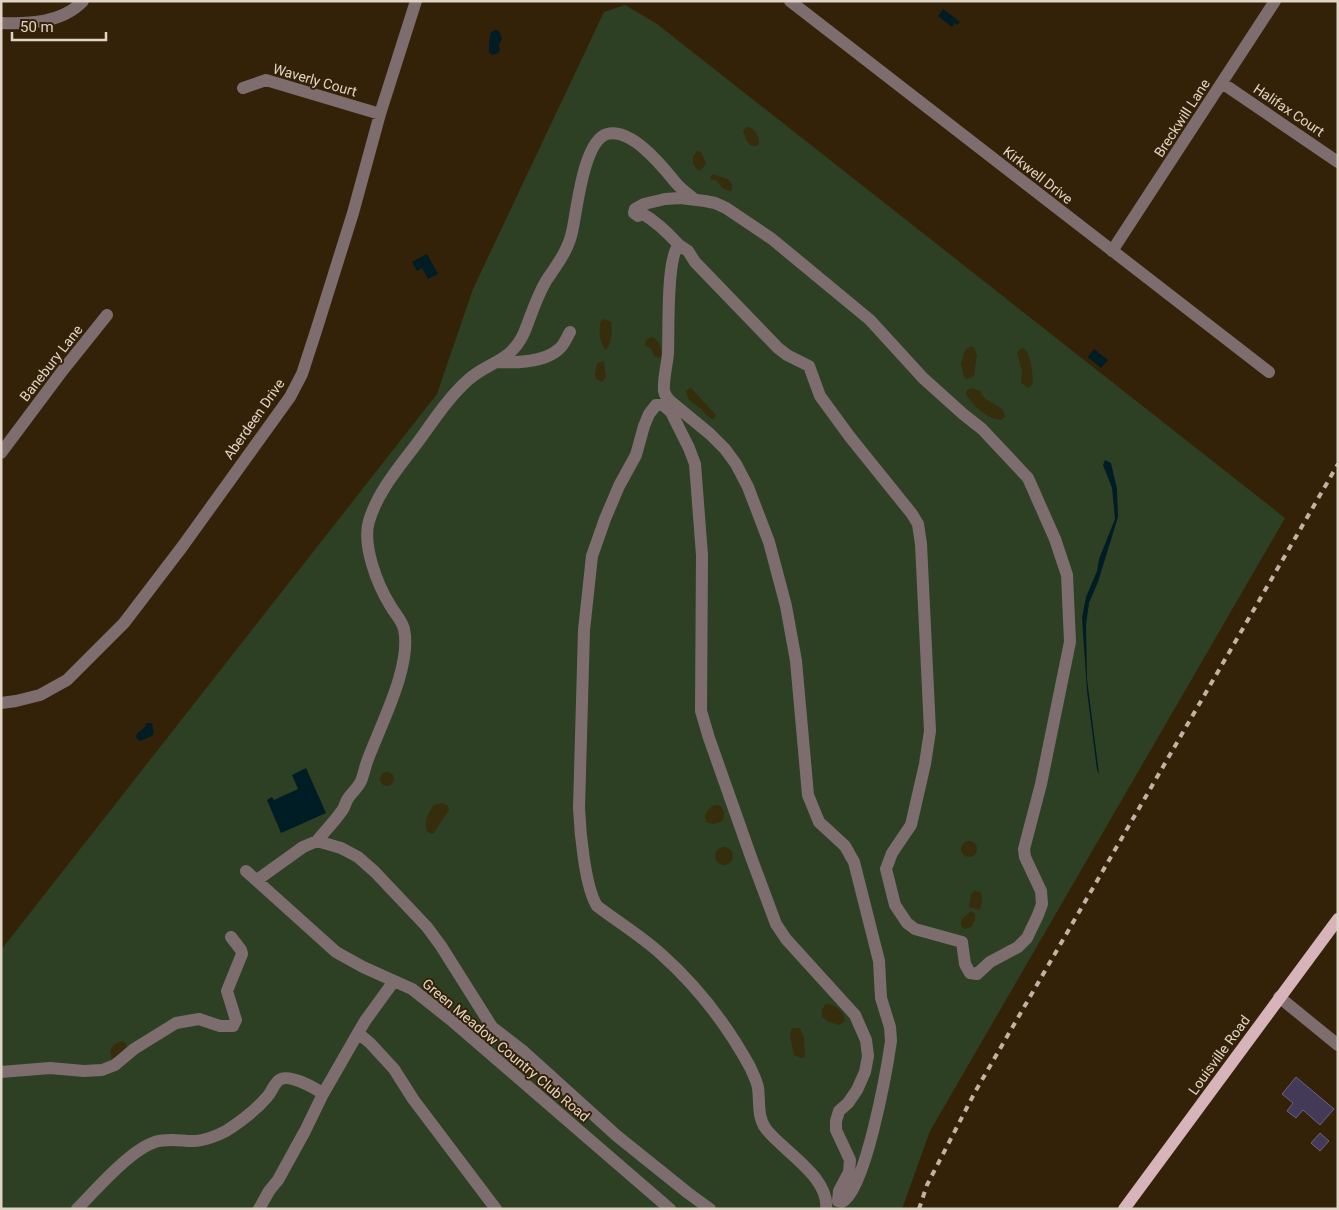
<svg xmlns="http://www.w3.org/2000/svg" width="1339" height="1210" font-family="Roboto,sans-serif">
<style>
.green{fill:#2e4023}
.sand{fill:#352d0c}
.water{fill:#001c25}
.building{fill:#423a56;stroke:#6b6381}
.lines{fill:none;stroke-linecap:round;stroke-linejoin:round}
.minor{stroke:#7e6d6f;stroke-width:12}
.major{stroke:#d7b4b9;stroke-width:12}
.rail{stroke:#c1b4a4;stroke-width:4;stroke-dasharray:6 6;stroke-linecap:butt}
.labels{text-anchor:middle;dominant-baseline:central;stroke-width:4;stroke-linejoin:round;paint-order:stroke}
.street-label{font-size:14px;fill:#e0d4c6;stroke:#342208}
</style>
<rect width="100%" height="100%" fill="#342208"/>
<!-- green -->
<path class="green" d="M 625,5 L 657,24 L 1285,518 L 930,1131 L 902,1209 L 1,1209 L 1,950 L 437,394 L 473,289 L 604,12 Z"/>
<!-- sand -->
<path class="sand" d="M 748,127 C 755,128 761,138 758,146 L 751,146 L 746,140 L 743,130 Z
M 697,151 L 701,152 L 706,163 L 702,169 L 698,171 L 693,163 L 693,157 Z
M 712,174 L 728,179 L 732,184 L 732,190 L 730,191 L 722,188 L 716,180 L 710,179 Z
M 605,319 L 611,322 C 613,330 611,345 606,350 C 600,344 598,330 601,321 Z
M 651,337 C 660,339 661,348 662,357 L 660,358 L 654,356 L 651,349 L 645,345 L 646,340 Z
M 971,346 L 974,348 L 977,355 L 974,376 L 967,379 L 964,377 L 961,364 L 965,350 Z
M 1022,348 L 1025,349 C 1032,359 1032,371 1033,383 L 1029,388 L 1021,383 L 1022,371 L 1017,352 Z
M 604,361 L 606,377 L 602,382 L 596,379 L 595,375 L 597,363 Z
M 691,388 L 716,415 L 714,419 L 710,418 L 700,408 L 689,400 L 686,391 Z
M 971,388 L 980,391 C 987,407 1004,402 1005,417 L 1001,420 C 987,419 973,406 966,394 L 967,390 Z
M380 779a7 7 0 1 1 14 0a7 7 0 1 1-14 0Z
M 442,803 L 448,806 L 449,810 L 433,834 C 419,832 428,812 434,805 Z
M 714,805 L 720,805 L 724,812 L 723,820 C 717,824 713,825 706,822 L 705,816 L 709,809 Z
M961 849a8 8 0 1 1 16 0a8 8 0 1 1-16 0Z
M715 856a9 9 0 1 1 18 0a9 9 0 1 1-18 0Z
M 974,891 L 981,892 L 982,901 L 980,910 L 969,907 L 971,894 Z
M 971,911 L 975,914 L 975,920 L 971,927 L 965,929 L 961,926 L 961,920 Z
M 826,1004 C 836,1004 844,1012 845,1021 L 839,1025 L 829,1022 L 822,1017 L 822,1009 Z
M 794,1028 L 800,1028 L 804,1038 L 805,1057 L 801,1058 L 794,1055 L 790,1036 L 791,1030 Z
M 122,1041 L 126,1043 L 127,1049 L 117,1058 L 112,1058 C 107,1049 114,1043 122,1041 Z"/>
<!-- water -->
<path class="water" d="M 943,9 L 960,22 L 957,25 L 955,23 L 952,27 L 938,16 Z
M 496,30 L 499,31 L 502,39 L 499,44 L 500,50 L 498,53 L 493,55 L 489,53 C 489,46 489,39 491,32 Z
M 427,254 L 438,274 L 428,279 L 422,268 L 417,271 L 412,262 Z
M 1094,349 L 1108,360 L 1101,368 L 1088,357 Z
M 1105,460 L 1111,463 L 1117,489 L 1118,517 L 1098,582 L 1089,603 L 1086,625 L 1087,679 L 1099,774 L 1097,770 L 1087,691 L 1082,618 L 1086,597 L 1097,571 L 1099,559 L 1115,519 L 1112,488 L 1103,465 Z
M 146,723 L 152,723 L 154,733 L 152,736 L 140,741 C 131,735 140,732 145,727 Z
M 306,768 L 326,813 L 281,833 L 267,800 L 272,797 L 274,800 L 298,789 L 292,775 Z"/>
<!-- building -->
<path class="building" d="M 1296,1077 L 1334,1109 L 1320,1125 L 1303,1110 L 1296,1118 L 1287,1111 L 1293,1103 L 1282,1094 Z
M 1320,1133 L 1329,1141 L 1320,1151 L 1311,1143 Z"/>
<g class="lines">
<!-- minor -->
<path class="minor" d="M 790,1 L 1269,372
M 1,23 C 29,24 62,23 83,1
M 1222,83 L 1338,162
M 243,88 L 266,80 L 380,114
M 1112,251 L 1275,1
M 498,362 C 516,363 545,362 559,349 C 564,345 567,337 570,332
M 670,401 C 667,398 665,396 664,391 C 663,380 667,365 668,353 C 669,333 666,257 679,245 C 668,233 657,222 643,214 L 638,216 L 634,213 L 635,209 L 644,204 L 665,199 L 680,198 L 705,201 L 715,203 L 726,208 L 772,239 L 870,320 L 923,378 L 963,414 L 982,429 L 1028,478 L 1055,539 L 1067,575 L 1070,642 L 1041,784 L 1024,849 L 1025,857 L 1041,891 L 1042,904 L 1038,915 L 1027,938 L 1018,947 L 990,962 L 977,974 L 970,973 L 965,964 L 962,942 L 915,929 L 907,923 L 895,905 L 886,869 L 892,853 L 911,825 L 925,764 L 930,731 L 921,544 L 918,524 L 912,514 L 850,437 L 820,396 L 809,366 L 787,355 L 778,348 L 695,262 L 688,251 L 679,245
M 663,405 L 671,412 L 689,448 L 695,464 L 702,555 L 701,711 L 709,738 L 751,857 L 776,924 L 786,939 L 855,1015 L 866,1040 L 868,1056 L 865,1072 L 857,1090 L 848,1103 L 839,1111 L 836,1121 L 836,1130 L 850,1160 L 849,1172 L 839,1191 L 838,1201 L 842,1202 C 865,1193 887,1069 891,1041 L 890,1027 L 881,998 L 879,961 L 854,862 L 845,846 L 819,822 L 808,795 L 796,661 L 786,606 L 769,542 L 748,487 L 736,464 L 725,449 L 710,434 L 670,401 L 667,401 L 663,405 L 656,405 L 649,414 L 644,426 L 636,455 L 619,486 L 605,519 L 592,556 L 584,630 L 579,808 C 580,832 585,887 597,906 C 618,922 641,936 661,954 C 697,986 727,1025 750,1067 C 753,1074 757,1081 758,1088 C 760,1102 757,1117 766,1129 C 783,1151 830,1177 826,1209
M 1,453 L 63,370 L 107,315
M 1,703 L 16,701 L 40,695 L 67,680 L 124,623 L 182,547 L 290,397 L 302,374 L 316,331 L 353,213 L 380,114 L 416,1
M 317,841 C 325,831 334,822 341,812 C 344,809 345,804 347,800 C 351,793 358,788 361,781 C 364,774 365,766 368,759 C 381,724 412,666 404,629 C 401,619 395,614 390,605 C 377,584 362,545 369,521 C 378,491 400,466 418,442 C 434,420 448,398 468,380 C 489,361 510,363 524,333 C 531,316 536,298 546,281 C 556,266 568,251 572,232 C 577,211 583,141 607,134 C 632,128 662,166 676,183 C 681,189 688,194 694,199
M 246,871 L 336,952 L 363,967 L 412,989 L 451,1020 L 670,1209
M 257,880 L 303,847 L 317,841 L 341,848 L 358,857 L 375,872 L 427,927 L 441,946 L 492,1027 L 523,1051 L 617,1136 L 688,1193 L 710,1209
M 394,981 L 365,1021 L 358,1033 L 370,1043 L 394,1069 L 413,1099 L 496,1209
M 1279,997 L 1338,1045
M 1,1072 L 50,1068 L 84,1071 L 102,1070 L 115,1065 L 134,1049 L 176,1023 L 199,1019 L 220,1026 L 233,1026 L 236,1020 L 227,991 L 242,954 L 241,950 L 231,937
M 77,1209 C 96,1190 130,1150 155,1142 C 167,1138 181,1141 193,1141 C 203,1141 217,1136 226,1131 C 240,1122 256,1110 267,1097 C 272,1092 274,1082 281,1079 C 291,1075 314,1087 323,1094
M 259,1209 L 269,1191 L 278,1180 L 305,1131 L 323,1094 L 358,1033"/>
<!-- major -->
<path class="major" d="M 1124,1209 L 1338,919"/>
<!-- rail -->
<path class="rail" d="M 919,1209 L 927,1185 L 975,1092 L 1338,464"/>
</g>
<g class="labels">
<!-- street labels -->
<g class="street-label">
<text transform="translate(315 80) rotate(16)">Waverly Court</text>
<text transform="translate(1289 110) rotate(34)">Halifax Court</text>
<text transform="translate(1182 118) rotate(-57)">Breckwill Lane</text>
<text transform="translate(1038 175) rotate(38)">Kirkwell Drive</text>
<text transform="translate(51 363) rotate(-52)">Banebury Lane</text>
<text transform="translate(254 419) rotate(-55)">Aberdeen Drive</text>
<text transform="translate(506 1050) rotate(40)">Green Meadow Country Club Road</text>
<text transform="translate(1219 1055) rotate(-54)">Louisville Road</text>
</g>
</g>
<!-- border -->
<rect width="1339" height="1210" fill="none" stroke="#e0d4c6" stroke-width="5"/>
<!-- scale -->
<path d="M12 32v8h94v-8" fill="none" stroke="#e0d4c6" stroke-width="2.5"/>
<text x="20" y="32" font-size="15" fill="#e0d4c6" stroke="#342208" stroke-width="4" paint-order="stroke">50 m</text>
</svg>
